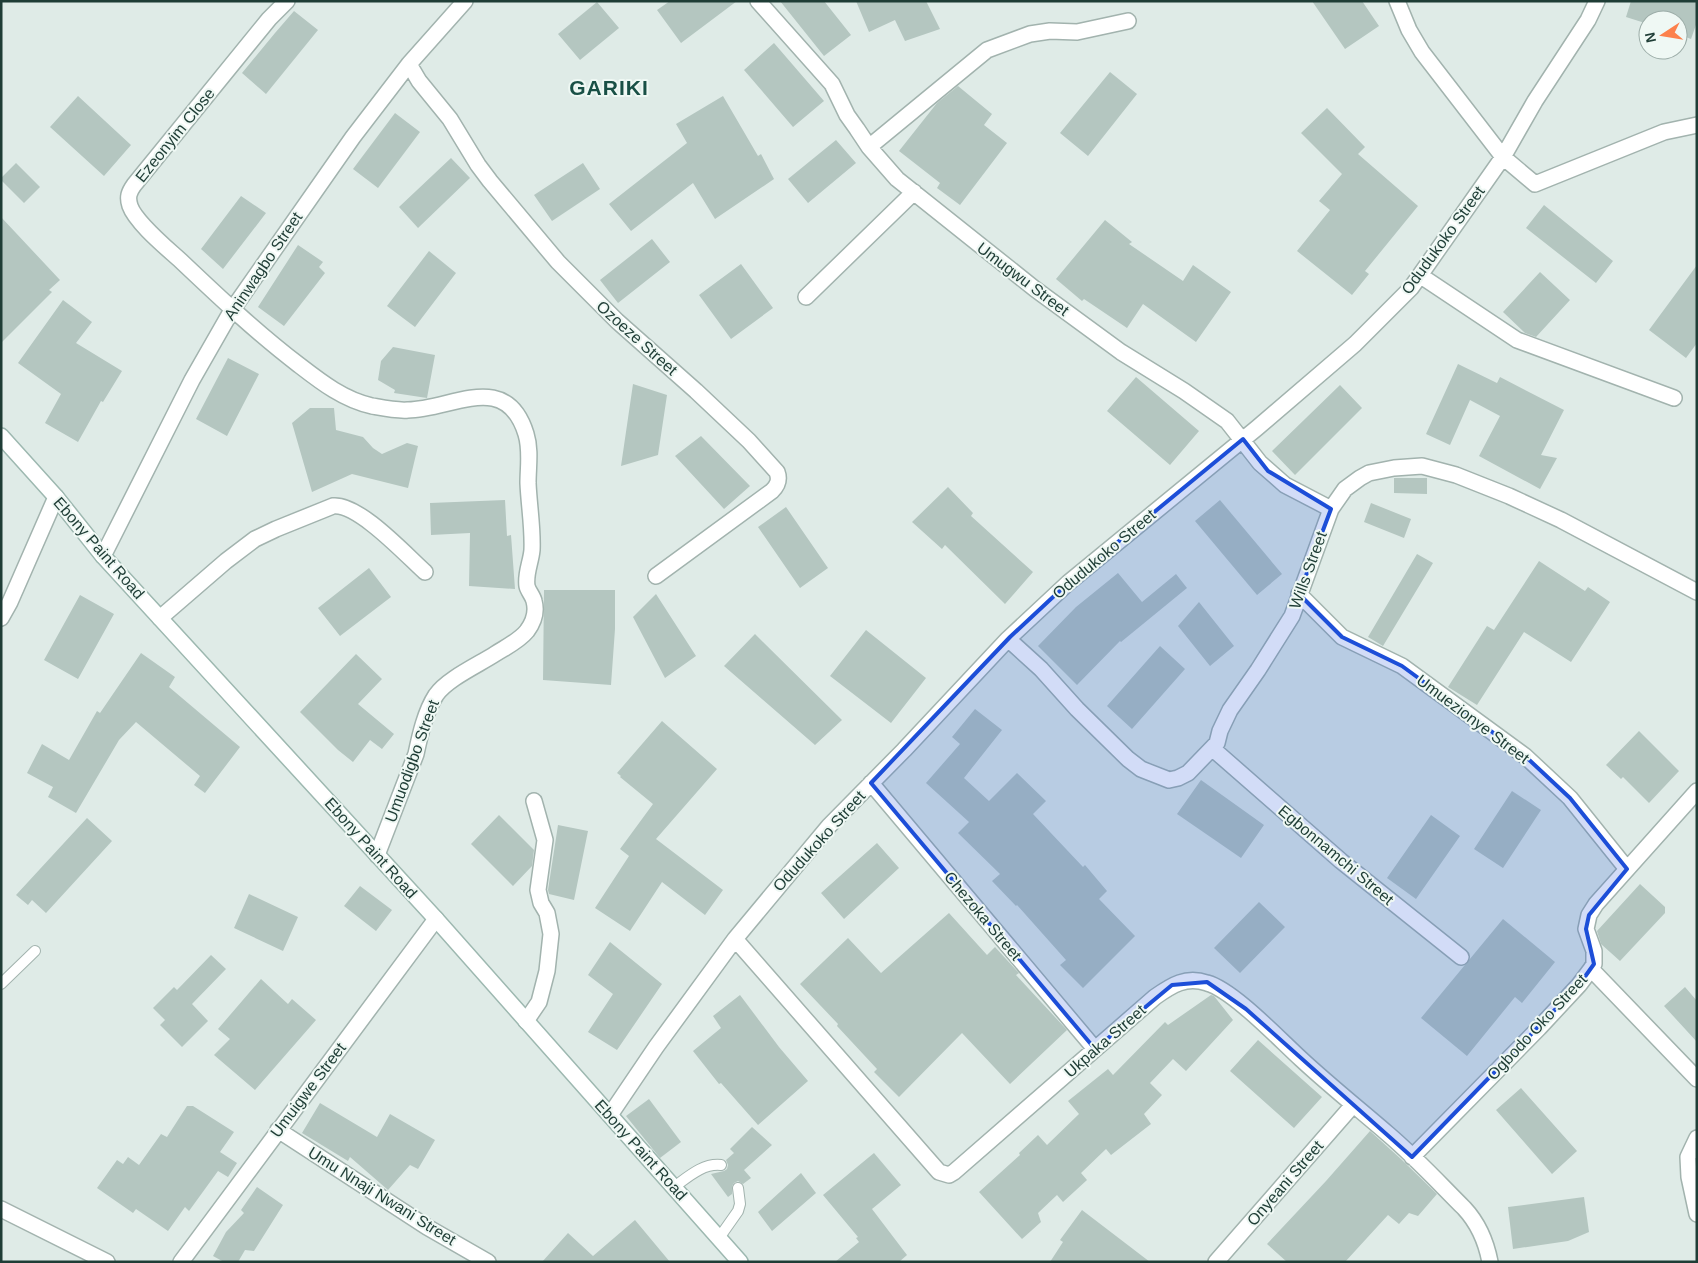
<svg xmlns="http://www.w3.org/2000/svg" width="1698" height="1263" font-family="Arial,sans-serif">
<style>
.building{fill:#b4c6c0}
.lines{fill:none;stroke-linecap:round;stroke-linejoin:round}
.lane-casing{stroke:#a2b3ae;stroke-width:12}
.street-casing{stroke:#a2b3ae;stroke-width:18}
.secondary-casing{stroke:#9db8b0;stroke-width:18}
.lane{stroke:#fff;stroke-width:10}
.street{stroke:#fff;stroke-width:15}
.secondary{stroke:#fff;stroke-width:15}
.marked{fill:#1d4ed8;fill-opacity:0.2;stroke:#1d4ed8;stroke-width:4;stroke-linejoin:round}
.labels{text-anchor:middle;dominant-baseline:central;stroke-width:4;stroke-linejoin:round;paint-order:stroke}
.street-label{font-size:16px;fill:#1f3d36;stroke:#eff8f4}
.district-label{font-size:21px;font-weight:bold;letter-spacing:1px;fill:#195046;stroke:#eff8f4}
</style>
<rect width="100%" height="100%" fill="#dfebe7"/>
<!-- building -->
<path class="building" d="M 670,1 L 737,1 L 681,43 L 657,10 Z
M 780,1 L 824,1 L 851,35 L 824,56 Z
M 856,1 L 926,1 L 940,29 L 905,41 L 895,20 L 869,32 Z
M 1312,1 L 1362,1 L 1379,26 L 1345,49 Z
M 1631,1 L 1697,1 L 1697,22 L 1691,39 L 1678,34 L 1678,20 L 1648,20 L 1648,24 L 1626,17 Z
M 597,2 L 619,28 L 580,60 L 558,34 Z
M 294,11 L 318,30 L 266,94 L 242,73 L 275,33 Z
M 774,43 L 824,101 L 793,127 L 744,70 Z
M 1110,72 L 1137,94 L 1088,156 L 1060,133 Z
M 958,86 L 992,114 L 984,125 L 1007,143 L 960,205 L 937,188 L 940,183 L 899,151 L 937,103 Z
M 78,96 L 131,145 L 104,176 L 50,127 Z
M 723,96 L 758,156 L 761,154 L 774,179 L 715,219 L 693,183 L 631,231 L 609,204 L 687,143 L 676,124 Z
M 1327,108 L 1365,147 L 1358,154 L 1418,206 L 1365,271 L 1369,274 L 1352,295 L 1297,251 L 1330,210 L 1319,201 L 1342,174 L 1301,133 Z
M 395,113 L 420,132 L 378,188 L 353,169 Z
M 836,140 L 856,163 L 808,203 L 788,179 Z
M 451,158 L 470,178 L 418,228 L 399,207 Z
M 16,163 L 40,187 L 24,203 L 1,180 L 1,178 Z
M 583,163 L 600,189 L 552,221 L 534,195 Z
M 241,196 L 266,213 L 223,269 L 201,249 Z
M 1544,205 L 1613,261 L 1596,283 L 1526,228 Z
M 1,217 L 60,280 L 49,290 L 52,292 L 1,343 Z
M 1105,220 L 1132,242 L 1129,244 L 1183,281 L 1193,265 L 1231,292 L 1196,342 L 1143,304 L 1127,328 L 1084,299 L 1082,301 L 1056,279 Z
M 652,239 L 670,262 L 618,303 L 600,280 Z
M 298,245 L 323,262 L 319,267 L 325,273 L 284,326 L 258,307 Z
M 429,251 L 456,273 L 415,327 L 387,306 Z
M 741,264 L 773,308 L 731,339 L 699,295 Z
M 1697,265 L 1697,343 L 1686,358 L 1649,330 Z
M 1540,272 L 1570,300 L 1536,337 L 1525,333 L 1503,312 Z
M 63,300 L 92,322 L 76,343 L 122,371 L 103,402 L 101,401 L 78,442 L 45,423 L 61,394 L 18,363 Z
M 393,347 L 435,355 L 427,398 L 394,393 L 395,390 L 378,380 L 381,361 Z
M 228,358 L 259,374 L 227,436 L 196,419 Z
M 1458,364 L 1497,383 L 1500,377 L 1564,410 L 1541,455 L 1557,458 L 1540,489 L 1479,456 L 1500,416 L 1470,400 L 1450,445 L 1426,434 Z
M 1136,377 L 1199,431 L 1170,465 L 1107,411 Z
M 633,384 L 667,395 L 658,455 L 621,466 Z
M 1340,385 L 1362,408 L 1295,475 L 1272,451 Z
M 310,408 L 334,408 L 336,430 L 363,437 L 373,448 L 382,454 L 407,443 L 418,446 L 408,488 L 352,474 L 312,492 L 292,423 Z
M 701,436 L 750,486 L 724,509 L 675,456 Z
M 1394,478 L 1427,478 L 1427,494 L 1394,493 Z
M 948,487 L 973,513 L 971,516 L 1033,572 L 1005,604 L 945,545 L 942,549 L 912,522 Z
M 505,500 L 507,536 L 511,535 L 515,589 L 469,586 L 470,533 L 431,535 L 430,503 Z
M 1220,500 L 1282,574 L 1257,595 L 1195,521 Z
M 1371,503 L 1411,519 L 1404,538 L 1364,522 Z
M 786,507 L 828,568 L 800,588 L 758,527 Z
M 1417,554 L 1433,563 L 1383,646 L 1368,637 Z
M 1539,561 L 1585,591 L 1588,587 L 1610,602 L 1571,662 L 1524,632 L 1477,705 L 1448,687 L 1487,626 L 1494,630 Z
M 369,568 L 391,597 L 340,636 L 318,608 Z
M 1118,573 L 1142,602 L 1176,574 L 1187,588 L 1121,642 L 1120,641 L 1077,685 L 1038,646 L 1076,607 Z
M 544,590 L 615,590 L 615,629 L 611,685 L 543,680 Z
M 656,594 L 696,656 L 665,678 L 633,617 Z
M 80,595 L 114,614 L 78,679 L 44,660 Z
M 1199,602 L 1234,646 L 1210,666 L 1178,626 Z
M 866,630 L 926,678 L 891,723 L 830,676 Z
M 755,634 L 842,720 L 815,745 L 724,666 Z
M 1160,646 L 1185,669 L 1132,729 L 1107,706 Z
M 141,653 L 175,677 L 169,687 L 240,747 L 205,793 L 194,785 L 200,776 L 136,722 L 119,740 L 76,813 L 48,797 L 53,787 L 27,773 L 42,744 L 69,760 L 97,711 L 100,713 Z
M 356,654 L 382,679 L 358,704 L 394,734 L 382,749 L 370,740 L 353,762 L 338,750 L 300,712 Z
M 975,709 L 1002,730 L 964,778 L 989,801 L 1017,773 L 1046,801 L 1033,814 L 1083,867 L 1085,865 L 1107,891 L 1099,899 L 1135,936 L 1083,988 L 1060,965 L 1066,960 L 1017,905 L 1016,906 L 992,881 L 1000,874 L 958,833 L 969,822 L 926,783 L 960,744 L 952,737 Z
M 662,721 L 717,769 L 656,839 L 723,890 L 705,915 L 662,882 L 630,931 L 595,908 L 629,856 L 620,849 L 653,804 L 620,777 L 621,776 L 617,773 Z
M 1639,731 L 1679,771 L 1649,803 L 1623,777 L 1621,779 L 1606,765 Z
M 1201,780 L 1264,825 L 1241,858 L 1177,814 Z
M 1512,791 L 1541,810 L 1503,868 L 1474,849 Z
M 499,815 L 534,850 L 532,866 L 513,886 L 471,844 Z
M 1431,815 L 1460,836 L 1416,899 L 1387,878 Z
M 87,818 L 112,841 L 46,913 L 32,900 L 28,905 L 16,895 Z
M 558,825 L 588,831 L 574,900 L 549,894 L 548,890 Z
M 877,843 L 899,868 L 844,919 L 821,893 Z
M 1640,884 L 1665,907 L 1665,913 L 1620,961 L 1601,944 L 1597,931 Z
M 360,886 L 392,910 L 376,931 L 344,906 Z
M 249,894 L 298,917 L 283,951 L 234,928 Z
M 1259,902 L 1285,927 L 1240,973 L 1214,948 Z
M 949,913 L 987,955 L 995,947 L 1019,973 L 1016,975 L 1067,1030 L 1010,1084 L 962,1033 L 899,1097 L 874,1072 L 877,1069 L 837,1026 L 838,1024 L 800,984 L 848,938 L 881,973 Z
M 1503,919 L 1555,962 L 1522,1003 L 1515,997 L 1467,1056 L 1421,1018 Z
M 610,942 L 662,984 L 617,1050 L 588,1032 L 613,994 L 588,975 Z
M 211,955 L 226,969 L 192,1004 L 208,1021 L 182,1047 L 160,1025 L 165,1020 L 153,1008 L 174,987 L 177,990 Z
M 261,979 L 288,1004 L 292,999 L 316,1020 L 255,1090 L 214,1055 L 230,1039 L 218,1029 Z
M 1685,987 L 1697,1001 L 1697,1042 L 1664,1006 Z
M 740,995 L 779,1047 L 808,1081 L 758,1125 L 721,1083 L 719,1084 L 693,1051 L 721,1028 L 713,1016 Z
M 1211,995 L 1214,996 L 1233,1020 L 1186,1071 L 1173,1059 L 1150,1083 L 1162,1095 L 1144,1114 L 1151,1124 L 1111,1155 L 1106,1149 L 1081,1173 L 1087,1180 L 1063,1202 L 1057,1195 L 1038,1213 L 1041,1222 L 1022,1239 L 979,1192 L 1020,1155 L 1019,1153 L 1038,1135 L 1047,1145 L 1079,1114 L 1068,1101 L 1108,1069 L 1113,1075 L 1165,1022 L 1168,1025 Z
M 1258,1040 L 1322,1097 L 1294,1128 L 1230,1071 Z
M 1521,1088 L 1577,1151 L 1552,1174 L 1496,1110 Z
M 649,1099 L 681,1142 L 660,1158 L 626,1116 Z
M 320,1103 L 377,1137 L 390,1114 L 435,1140 L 418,1169 L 410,1165 L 388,1190 L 350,1157 L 348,1161 L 302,1133 Z
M 187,1106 L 193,1106 L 234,1132 L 220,1152 L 237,1163 L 228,1177 L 218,1171 L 189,1211 L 185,1207 L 168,1231 L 136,1209 L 133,1213 L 97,1188 L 117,1160 L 123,1164 L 128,1157 L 139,1165 L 161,1134 L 167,1137 Z
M 752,1127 L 772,1145 L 744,1170 L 751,1178 L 743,1184 L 738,1181 L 734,1183 L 732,1186 L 732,1194 L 728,1197 L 711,1174 L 724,1171 L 727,1169 L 728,1165 L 726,1160 L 734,1153 L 730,1149 Z
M 1370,1131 L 1401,1159 L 1437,1194 L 1418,1216 L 1409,1213 L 1399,1224 L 1388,1215 L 1345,1262 L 1287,1262 L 1267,1244 L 1326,1181 Z
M 874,1153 L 901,1185 L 872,1209 L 907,1255 L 899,1262 L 835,1262 L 859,1242 L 856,1238 L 858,1237 L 823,1195 Z
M 801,1173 L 816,1193 L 772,1231 L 758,1212 Z
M 257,1187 L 283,1205 L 254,1251 L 245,1250 L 238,1262 L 224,1262 L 213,1256 L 226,1232 L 244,1213 L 241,1210 Z
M 1584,1197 L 1589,1232 L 1568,1241 L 1513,1249 L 1508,1207 Z
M 1082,1210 L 1150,1262 L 1050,1262 L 1063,1242 L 1060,1240 Z
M 635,1220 L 670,1262 L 542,1262 L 568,1233 L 593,1256 Z"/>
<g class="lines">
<!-- lane casing -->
<g class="lane-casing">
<path id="lane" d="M 1,984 L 35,951
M 674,1187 C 688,1177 703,1163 721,1165
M 719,1238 L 738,1211 L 740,1204 L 738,1188"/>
</g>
<!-- street casing -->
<g class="street-casing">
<path id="street" d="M 287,1 L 269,19 L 134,185 C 129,192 127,197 130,206 C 136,223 168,249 181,261 C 219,297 257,333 299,365 C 321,382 344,400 372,406 C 383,408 397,411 408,410 C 451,410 506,369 526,434 C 531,450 528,467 528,483 C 529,506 533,528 532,550 C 531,562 525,574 527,586 C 528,591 533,596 534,601 C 537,612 533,623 527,631 C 519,641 506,647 495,654 C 478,665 447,679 436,695 C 425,712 420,735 416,754 L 377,855
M 758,1 L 832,84 L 847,115 L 857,129 L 869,147 L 897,179 L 1035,289 L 1121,352 L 1184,391 L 1227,421 L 1260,463 L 1285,485 L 1331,509
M 1397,1 L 1409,30 L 1422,52 L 1503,157 L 1535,184 L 1664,132 L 1697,125
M 409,64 L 419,81 L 450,119 L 478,165 L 490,181 L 558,262 L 617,321 L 696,391 L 749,441 L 777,472 C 780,480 778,485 772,491 L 656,576
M 869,147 L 987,50 L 1030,34 L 1050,31 L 1077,32 L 1128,21
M 1421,276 L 1517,340 L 1674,398
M 806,297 L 914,192
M 103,556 L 192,380 L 232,310 L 353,137 L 409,64 L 465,1
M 1299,594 L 1342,637 L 1402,666 L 1525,756 L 1570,798 L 1627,869
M 1,618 L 10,602 L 56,497
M 160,618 L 226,561 L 255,539 L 276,529 L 333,506 C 358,503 405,554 425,572
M 1008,639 L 1041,669 L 1077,709 L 1128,759 L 1141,769 L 1169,780 L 1178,778 L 1188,773 L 1217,743 L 1220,731 L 1230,710 L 1258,670 L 1292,616 L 1331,509 L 1345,489 L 1360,478 L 1369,473 L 1394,468 L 1422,466 L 1456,475 L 1509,496 L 1561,520 L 1697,592
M 1213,749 L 1341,861 L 1461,957
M 871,783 L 1095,1049
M 735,939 L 939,1172 L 949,1175 L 954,1172 L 1155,997 C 1172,985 1186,976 1207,983 C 1233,990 1280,1040 1301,1059 C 1329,1085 1359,1109 1388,1134 C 1415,1157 1439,1183 1464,1208 C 1478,1223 1486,1241 1490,1262
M 1591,969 L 1697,1079
M 526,1021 L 539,1002 L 547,971 L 551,934 L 547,913 L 541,903 L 538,890 L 545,840 L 534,801
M 610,1115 L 656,1047 L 735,939 L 829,826 L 904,750 L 1008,639 L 1068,583 L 1257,428 L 1355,344 L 1411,288 L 1503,157 L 1535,101 L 1588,20 L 1597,1
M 278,1130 L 427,1227 L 488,1262
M 1697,1138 L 1688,1157 L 1689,1177 L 1697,1214
M 1412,1157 L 1539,1028 L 1579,985 L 1591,969 L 1594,964 L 1594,951 L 1586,929 L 1589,915 L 1596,904 L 1697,791
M 1,1209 L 107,1262
M 181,1262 L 436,919
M 1216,1262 L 1353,1105"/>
</g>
<!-- secondary casing -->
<g class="secondary-casing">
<path id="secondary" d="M 1,436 L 56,497 L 103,556 L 436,919 L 740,1262"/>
</g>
<!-- lane -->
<use href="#lane" class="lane"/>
<!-- street -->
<use href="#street" class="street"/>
<!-- secondary -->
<use href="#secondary" class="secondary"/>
</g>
<!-- marked area -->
<path class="marked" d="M 1243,439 L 1268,471 L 1331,509 L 1299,594 L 1342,637 L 1402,666 L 1525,756 L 1570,798 L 1627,869 L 1589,915 L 1586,929 L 1594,964 L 1579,985 L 1412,1157 L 1246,1009 L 1207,982 L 1172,985 L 1095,1049 L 871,783 L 1010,637 L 1068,583 Z"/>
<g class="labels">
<!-- street labels -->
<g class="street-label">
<text transform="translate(175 135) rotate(-51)">Ezeonyim Close</text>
<text transform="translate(1443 240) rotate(-54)">Odudukoko Street</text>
<text transform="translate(263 266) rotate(-56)">Aninwagbo Street</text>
<text transform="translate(1023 279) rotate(37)">Umugwu Street</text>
<text transform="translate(637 338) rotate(42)">Ozoeze Street</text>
<text transform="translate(99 548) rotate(49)">Ebony Paint Road</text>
<text transform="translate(1104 554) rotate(-40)">Odudukoko Street</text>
<text transform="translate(1308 570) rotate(-70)">Wills Street</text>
<text transform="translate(1473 719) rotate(37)">Umuezionye Street</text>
<text transform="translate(412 761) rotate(-70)">Umuodigbo Street</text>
<text transform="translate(819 841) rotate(-48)">Odudukoko Street</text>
<text transform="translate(371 848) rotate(48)">Ebony Paint Road</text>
<text transform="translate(1336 855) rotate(40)">Egbonnamchi Street</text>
<text transform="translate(983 916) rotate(50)">Chezoka Street</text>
<text transform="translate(1537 1027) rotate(-47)">Ogbodo Oko Street</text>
<text transform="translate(1105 1041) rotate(-41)">Ukpaka Street</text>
<text transform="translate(308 1090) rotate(-53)">Umuigwe Street</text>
<text transform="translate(641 1150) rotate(48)">Ebony Paint Road</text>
<text transform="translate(1285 1183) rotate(-49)">Onyeani Street</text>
<text transform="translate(382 1196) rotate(32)">Umu Nnaji Nwani Street</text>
</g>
<!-- district labels -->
<g class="district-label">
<text x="609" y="87">GARIKI</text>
</g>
</g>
<!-- border -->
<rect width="1698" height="1263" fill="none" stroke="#1f3d36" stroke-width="5"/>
<!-- north arrow -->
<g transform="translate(1663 35) rotate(258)"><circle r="24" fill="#eff8f4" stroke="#9cada8"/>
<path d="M0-4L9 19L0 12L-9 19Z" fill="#fc814c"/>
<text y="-8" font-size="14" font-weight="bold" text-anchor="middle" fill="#1f3d36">N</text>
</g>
</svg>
